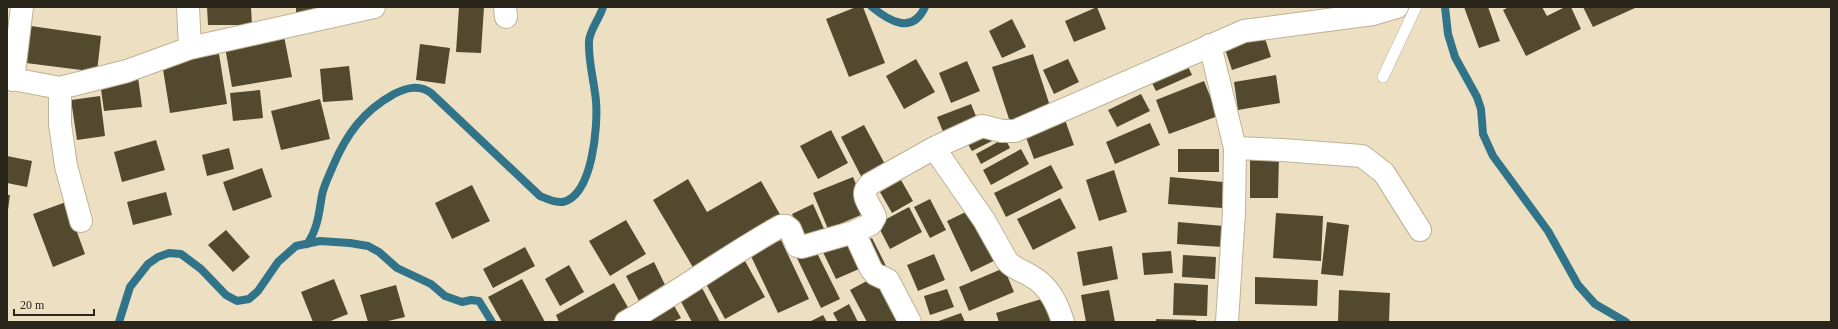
<svg xmlns="http://www.w3.org/2000/svg" width="1838" height="329" font-family="'Times New Roman',serif">
<style>
.lines{fill:none;stroke-linecap:round;stroke-linejoin:round}
.stream{stroke:#317489;stroke-width:8}
.building{fill:#53492f}
.service-casing{stroke:#beb295;stroke-width:12}
.minor-casing{stroke:#beb295;stroke-width:24}
.service{stroke:#fff;stroke-width:11}
.minor{stroke:#fff;stroke-width:22}
</style>
<rect width="100%" height="100%" fill="#ede0c2"/>
<g class="lines">
<!-- stream -->
<path class="stream" d="M 872,7 C 889,21 912,35 925,7
M 1445,7 L 1448,34 L 1455,57 L 1477,97 L 1481,109 L 1483,134 L 1493,156 L 1548,231 L 1578,285 L 1595,304 L 1626,322
M 307,244 C 318,229 319,212 322,195 C 324,185 329,176 333,166 C 346,135 363,111 394,94 C 406,88 419,84 431,93 L 540,196 C 547,199 555,203 563,202 C 593,195 598,125 596,101 C 594,80 588,61 589,41 C 590,29 600,18 603,7
M 119,322 L 130,287 L 148,264 L 158,257 L 169,253 L 181,254 L 201,269 L 226,295 L 237,301 L 249,299 L 258,291 L 278,262 L 296,246 L 320,241 L 350,243 L 368,246 L 379,252 L 397,268 L 431,284 L 445,296 L 462,302 L 471,300 L 479,301 L 492,322"/>
</g>
<!-- building -->
<path class="building" d="M 207,7 L 251,7 L 252,25 L 208,25 Z
M 296,7 L 338,7 L 296,14 Z
M 459,7 L 484,7 L 481,53 L 456,52 Z
M 856,7 L 863,7 L 885,63 L 849,77 L 826,19 Z
M 1097,7 L 1106,29 L 1074,42 L 1065,21 Z
M 1464,7 L 1488,7 L 1500,41 L 1479,48 Z
M 1509,7 L 1542,7 L 1547,16 L 1565,7 L 1571,7 L 1581,29 L 1526,56 L 1503,10 Z
M 1583,7 L 1634,7 L 1635,8 L 1593,27 Z
M 1012,19 L 1026,47 L 1002,58 L 989,31 Z
M 31,26 L 101,36 L 97,72 L 26,63 Z
M 1262,29 L 1271,57 L 1232,70 L 1223,43 Z
M 284,36 L 292,77 L 232,87 L 225,47 Z
M 420,44 L 450,48 L 445,84 L 416,80 Z
M 219,54 L 227,104 L 170,113 L 162,63 Z
M 1033,54 L 1051,109 L 1010,122 L 992,67 Z
M 1184,58 L 1192,75 L 1156,91 L 1148,75 Z
M 916,59 L 935,92 L 904,109 L 886,76 Z
M 1068,59 L 1079,82 L 1054,94 L 1043,70 Z
M 967,61 L 980,91 L 951,103 L 939,73 Z
M 349,66 L 353,100 L 323,102 L 320,69 Z
M 1276,75 L 1280,103 L 1238,110 L 1234,82 Z
M 138,77 L 142,107 L 104,111 L 100,82 Z
M 1204,81 L 1218,116 L 1169,134 L 1156,100 Z
M 260,90 L 263,118 L 233,121 L 230,93 Z
M 1141,94 L 1150,111 L 1117,127 L 1108,110 Z
M 100,96 L 105,136 L 77,140 L 71,100 Z
M 320,99 L 330,139 L 281,150 L 271,111 Z
M 971,104 L 978,121 L 944,134 L 937,117 Z
M 1064,117 L 1074,145 L 1034,159 L 1024,132 Z
M 1150,123 L 1160,145 L 1115,164 L 1106,142 Z
M 864,125 L 886,166 L 862,178 L 841,137 Z
M 991,129 L 996,139 L 972,151 L 966,141 Z
M 831,130 L 848,163 L 818,179 L 800,146 Z
M 1005,138 L 1010,148 L 981,164 L 976,154 Z
M 156,140 L 165,170 L 122,182 L 114,152 Z
M 229,148 L 234,169 L 207,176 L 202,155 Z
M 1021,149 L 1029,164 L 991,185 L 983,170 Z
M 1178,149 L 1219,149 L 1219,172 L 1178,172 Z
M 1250,153 L 1279,154 L 1278,198 L 1250,198 Z
M 7,156 L 32,161 L 27,187 L 7,183 Z
M 1051,165 L 1063,188 L 1006,217 L 994,193 Z
M 262,168 L 272,197 L 233,211 L 223,182 Z
M 1114,170 L 1127,212 L 1099,221 L 1086,180 Z
M 897,173 L 913,201 L 892,213 L 876,185 Z
M 853,177 L 868,212 L 828,229 L 813,193 Z
M 1170,177 L 1223,182 L 1222,208 L 1168,204 Z
M 688,179 L 707,212 L 761,181 L 782,218 L 694,269 L 653,200 Z
M 472,185 L 490,221 L 452,239 L 435,203 Z
M 166,192 L 172,215 L 133,225 L 127,202 Z
M 7,195 L 10,195 L 8,210 L 7,209 Z
M 1060,198 L 1076,228 L 1033,250 L 1017,219 Z
M 930,199 L 946,230 L 930,238 L 914,207 Z
M 66,202 L 85,254 L 53,267 L 33,214 Z
M 813,204 L 825,231 L 804,241 L 792,214 Z
M 909,207 L 922,232 L 890,249 L 877,224 Z
M 974,208 L 998,259 L 971,272 L 947,221 Z
M 1276,213 L 1323,216 L 1321,261 L 1273,258 Z
M 626,220 L 646,254 L 610,276 L 589,241 Z
M 1178,222 L 1224,226 L 1222,247 L 1177,244 Z
M 1327,222 L 1349,225 L 1343,276 L 1321,274 Z
M 226,230 L 250,257 L 233,272 L 208,245 Z
M 852,236 L 866,266 L 836,279 L 822,250 Z
M 872,238 L 886,266 L 876,271 L 862,243 Z
M 781,240 L 809,299 L 778,313 L 750,254 Z
M 1112,246 L 1118,279 L 1083,286 L 1077,252 Z
M 525,247 L 535,266 L 493,288 L 483,269 Z
M 815,249 L 840,299 L 821,308 L 797,258 Z
M 1171,251 L 1173,273 L 1144,275 L 1142,253 Z
M 934,254 L 945,280 L 918,291 L 907,265 Z
M 1183,255 L 1216,257 L 1215,279 L 1182,277 Z
M 745,261 L 765,297 L 725,319 L 705,282 Z
M 654,262 L 667,289 L 640,303 L 626,276 Z
M 569,265 L 584,292 L 560,306 L 545,279 Z
M 1004,268 L 1014,292 L 969,311 L 959,287 Z
M 878,275 L 900,322 L 867,322 L 850,290 Z
M 1255,277 L 1318,280 L 1317,306 L 1255,304 Z
M 334,279 L 348,314 L 328,322 L 313,322 L 301,292 Z
M 522,279 L 545,322 L 502,322 L 488,297 Z
M 614,283 L 630,311 L 610,322 L 559,322 L 556,315 Z
M 1174,283 L 1208,285 L 1207,316 L 1173,315 Z
M 396,285 L 405,317 L 384,322 L 368,322 L 360,295 Z
M 701,286 L 720,322 L 692,322 L 679,298 Z
M 947,289 L 954,307 L 930,315 L 924,296 Z
M 1109,290 L 1115,322 L 1086,322 L 1081,295 Z
M 1339,290 L 1390,293 L 1389,322 L 1338,322 Z
M 1048,297 L 1056,322 L 999,322 L 996,313 Z
M 672,302 L 681,318 L 672,322 L 635,322 Z
M 849,304 L 858,322 L 838,322 L 833,313 Z
M 961,313 L 965,322 L 936,322 Z
M 823,315 L 827,322 L 809,322 Z
M 1156,319 L 1196,320 L 1196,322 L 1156,322 Z"/>
<g class="lines">
<!-- service casing -->
<g class="service-casing">
<path id="service" d="M 1383,77 L 1416,7"/>
</g>
<!-- minor casing -->
<g class="minor-casing">
<path id="minor" d="M 188,7 L 190,48
M 505,7 L 506,17
M 1210,45 L 1235,148 L 1234,212 L 1227,322
M 7,78 L 60,88 L 127,71 L 190,48 L 374,7
M 13,80 L 22,7
M 60,88 L 60,124 L 66,166 L 81,221
M 934,148 L 984,220 L 1007,261 C 1014,269 1023,271 1031,276 C 1049,286 1057,303 1063,322
M 1235,148 L 1282,150 L 1362,156 L 1384,173 L 1420,230
M 854,232 L 871,269 L 875,274 L 888,280 L 910,322
M 626,322 C 679,292 727,256 781,226 L 786,226 L 790,229 L 797,246 L 802,247 L 854,232 L 871,224 L 875,217 C 871,205 858,195 870,184 L 934,148 L 982,126 L 1002,131 L 1015,131 L 1244,31 L 1373,14 L 1397,7"/>
</g>
<!-- service -->
<use href="#service" class="service"/>
<!-- minor -->
<use href="#minor" class="minor"/>
</g>
<!-- border -->
<rect width="1838" height="329" fill="none" stroke="#2b261b" stroke-width="16"/>
<!-- scale -->
<path d="M14 309v6h80v-6" fill="none" stroke="#2b261b" stroke-width="2"/>
<text x="20" y="309" font-size="12" fill="#2b261b" stroke="#ede0c2" stroke-width="3" paint-order="stroke">20 m</text>
</svg>
